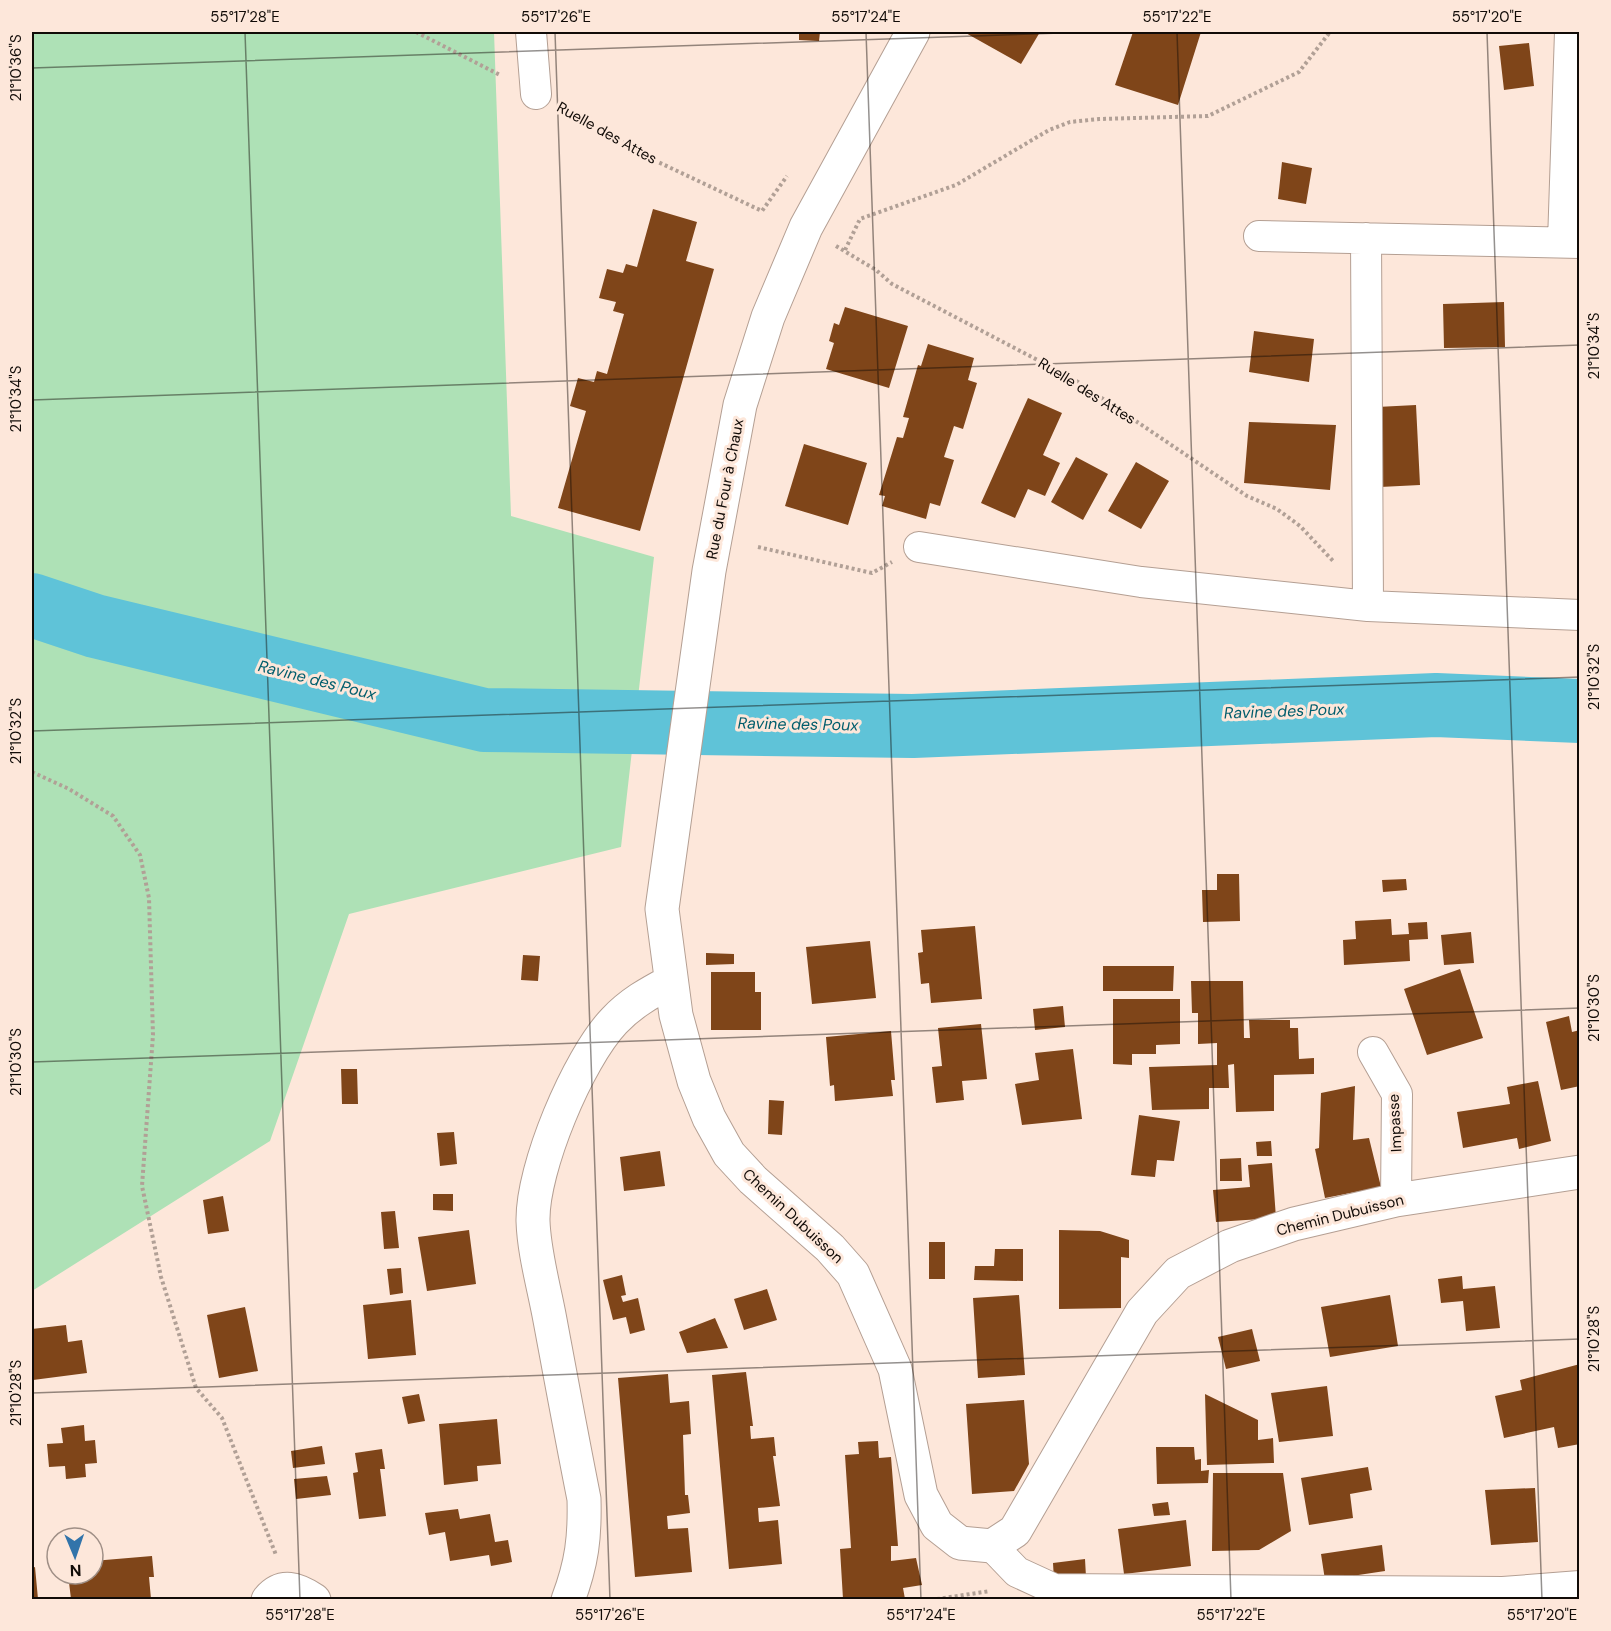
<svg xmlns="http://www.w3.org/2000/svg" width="1611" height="1631" font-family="'DM Sans',sans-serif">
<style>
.green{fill:#aee1b6}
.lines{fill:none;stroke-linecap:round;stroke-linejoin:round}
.river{stroke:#5fc3d8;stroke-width:64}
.building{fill:#7f4519}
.minor-casing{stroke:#b49f93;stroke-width:32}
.secondary-casing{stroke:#b49f93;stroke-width:35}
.path{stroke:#b1a096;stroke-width:4;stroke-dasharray:3 3;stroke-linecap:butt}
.minor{stroke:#fff;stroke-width:30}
.secondary{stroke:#fff;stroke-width:33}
.ticks{fill:none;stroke:#110b07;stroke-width:1.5;stroke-opacity:0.45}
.labels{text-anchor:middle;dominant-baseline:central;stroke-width:6;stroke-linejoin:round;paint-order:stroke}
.street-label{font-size:15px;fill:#110b07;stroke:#fde7da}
.water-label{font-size:16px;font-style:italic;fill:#015d6c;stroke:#fde7da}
.neatline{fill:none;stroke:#110b07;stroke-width:2}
.ticks-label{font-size:15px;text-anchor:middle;fill:#110b07}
</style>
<rect width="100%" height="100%" fill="#fde7da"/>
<!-- green -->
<path class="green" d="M 32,32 L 494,32 L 511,516 L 654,557 L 621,847 L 349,914 L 270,1141 L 32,1291 Z"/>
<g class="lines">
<!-- river -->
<path class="river" d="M 32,605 L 95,626 L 484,720 L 913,726 L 1436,705 L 1580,711"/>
</g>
<!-- building -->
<path class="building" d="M 799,32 L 820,32 L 819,41 L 799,40 Z
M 964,32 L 1040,32 L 1021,64 Z
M 1133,32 L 1201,32 L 1178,105 L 1115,85 Z
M 1529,43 L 1534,86 L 1504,90 L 1499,46 Z
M 1282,162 L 1312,168 L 1306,204 L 1278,199 Z
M 653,209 L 697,222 L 686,261 L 714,269 L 640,531 L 558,508 L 586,411 L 570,406 L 578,378 L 594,382 L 597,371 L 607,374 L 624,314 L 613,311 L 616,302 L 599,298 L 607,269 L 623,273 L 626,264 L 637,267 Z
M 1504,302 L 1505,347 L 1444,348 L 1443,304 Z
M 845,307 L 908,326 L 889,388 L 826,369 L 834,343 L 829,341 L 834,323 L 839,325 Z
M 1254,331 L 1314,339 L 1309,382 L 1249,372 Z
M 928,344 L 974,358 L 968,380 L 977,383 L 963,429 L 954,426 L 944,457 L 954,460 L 940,506 L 930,503 L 926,519 L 882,506 L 885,496 L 879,495 L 897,437 L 903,438 L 909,418 L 903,417 L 918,365 L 921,366 Z
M 1028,398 L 1062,413 L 1043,455 L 1060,463 L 1045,496 L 1028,489 L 1015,518 L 981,503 Z
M 1416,405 L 1420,485 L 1380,487 L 1377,407 Z
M 1249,422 L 1336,425 L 1330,490 L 1244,483 Z
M 804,444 L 867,463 L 848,525 L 785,506 Z
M 1076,457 L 1108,474 L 1083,520 L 1051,502 Z
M 1136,462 L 1169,481 L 1141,529 L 1108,511 Z
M 1217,874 L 1239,874 L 1240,921 L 1203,922 L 1202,890 L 1217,890 Z
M 1406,879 L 1407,890 L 1383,892 L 1382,880 Z
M 1391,919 L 1392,935 L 1409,934 L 1408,923 L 1427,922 L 1428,939 L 1409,940 L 1410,961 L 1344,965 L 1343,940 L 1356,939 L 1355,921 Z
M 975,926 L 982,999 L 931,1003 L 929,983 L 921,984 L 918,953 L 923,952 L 921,930 Z
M 1471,932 L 1474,963 L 1444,965 L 1441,935 Z
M 870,941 L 876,998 L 812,1004 L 806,947 Z
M 706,953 L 734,954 L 734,964 L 706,965 Z
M 523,955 L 540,956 L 538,981 L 521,980 Z
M 1103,966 L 1174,966 L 1173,991 L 1103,991 Z
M 1460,969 L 1483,1038 L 1427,1055 L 1404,989 Z
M 711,972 L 755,972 L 755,992 L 761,992 L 761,1030 L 711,1030 Z
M 1191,981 L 1243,981 L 1244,1038 L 1250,1038 L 1249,1020 L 1290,1020 L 1290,1028 L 1298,1028 L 1299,1059 L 1314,1058 L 1314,1074 L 1274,1075 L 1274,1111 L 1236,1112 L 1234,1064 L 1228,1065 L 1229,1088 L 1209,1088 L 1209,1109 L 1152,1110 L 1149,1067 L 1217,1065 L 1217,1043 L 1198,1044 L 1198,1013 L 1192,1013 Z
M 1113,999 L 1180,999 L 1180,1044 L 1156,1045 L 1156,1054 L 1132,1054 L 1132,1065 L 1113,1064 Z
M 1063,1006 L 1065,1027 L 1035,1030 L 1033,1009 Z
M 1569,1016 L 1572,1032 L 1580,1030 L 1580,1086 L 1561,1090 L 1546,1022 Z
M 981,1024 L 987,1079 L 962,1081 L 964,1100 L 936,1103 L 932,1067 L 942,1066 L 938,1028 Z
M 891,1031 L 895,1080 L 891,1080 L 893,1096 L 835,1101 L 834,1085 L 830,1086 L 826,1037 Z
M 1073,1049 L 1082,1119 L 1022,1125 L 1015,1084 L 1039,1080 L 1035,1053 Z
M 341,1069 L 357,1069 L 358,1104 L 342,1104 Z
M 1538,1081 L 1551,1141 L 1519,1149 L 1517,1138 L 1463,1148 L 1457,1112 L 1510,1104 L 1507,1087 Z
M 1355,1086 L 1353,1140 L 1369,1138 L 1381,1187 L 1325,1198 L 1315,1149 L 1319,1148 L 1321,1093 Z
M 769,1100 L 784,1101 L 782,1135 L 768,1134 Z
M 1139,1115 L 1180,1121 L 1174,1161 L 1157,1160 L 1155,1177 L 1131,1175 Z
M 454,1132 L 457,1164 L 440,1166 L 437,1133 Z
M 1271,1141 L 1272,1156 L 1257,1156 L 1256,1142 Z
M 660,1151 L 665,1186 L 624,1191 L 620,1157 Z
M 1241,1158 L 1242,1181 L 1220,1181 L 1220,1159 Z
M 1272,1163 L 1276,1218 L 1216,1222 L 1213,1190 L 1250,1187 L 1248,1165 Z
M 433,1194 L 453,1194 L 453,1211 L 433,1210 Z
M 223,1196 L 229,1231 L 208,1234 L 203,1200 Z
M 395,1211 L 399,1248 L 384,1249 L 381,1212 Z
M 469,1230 L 476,1284 L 427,1291 L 418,1237 Z
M 1059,1230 L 1100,1231 L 1129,1240 L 1129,1258 L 1121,1257 L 1121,1308 L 1059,1309 Z
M 929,1242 L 945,1242 L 945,1279 L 929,1279 Z
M 995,1249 L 1023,1249 L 1023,1281 L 974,1280 L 975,1266 L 994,1266 Z
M 401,1268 L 403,1293 L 390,1295 L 387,1269 Z
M 622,1275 L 626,1295 L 621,1296 L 623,1302 L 638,1298 L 645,1330 L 630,1334 L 626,1317 L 613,1320 L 603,1280 Z
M 1462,1276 L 1463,1289 L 1495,1286 L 1500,1328 L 1466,1331 L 1463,1301 L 1441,1303 L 1438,1279 Z
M 767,1289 L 777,1320 L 744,1330 L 734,1299 Z
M 1019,1295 L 1025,1375 L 978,1378 L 973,1298 Z
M 1390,1295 L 1398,1346 L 1330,1357 L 1321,1307 Z
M 411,1300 L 416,1355 L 368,1359 L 363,1305 Z
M 245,1307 L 258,1371 L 219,1378 L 207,1315 Z
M 715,1318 L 728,1348 L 687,1353 L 679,1332 Z
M 66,1325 L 68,1342 L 82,1340 L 87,1373 L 33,1380 L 32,1329 Z
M 1252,1329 L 1260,1361 L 1226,1369 L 1218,1337 Z
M 1580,1364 L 1580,1444 L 1558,1448 L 1554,1427 L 1504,1438 L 1495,1396 L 1522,1390 L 1520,1380 Z
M 746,1372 L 753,1426 L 750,1426 L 751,1439 L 774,1437 L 776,1456 L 773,1456 L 780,1506 L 758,1508 L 759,1522 L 778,1520 L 782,1564 L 729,1569 L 712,1375 Z
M 668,1374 L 670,1403 L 689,1401 L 691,1434 L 683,1435 L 685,1495 L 688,1495 L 690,1513 L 667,1516 L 668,1529 L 688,1528 L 692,1572 L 635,1577 L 618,1378 Z
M 1327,1386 L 1333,1436 L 1279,1442 L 1271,1393 Z
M 419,1394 L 425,1421 L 408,1424 L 402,1397 Z
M 1205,1394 L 1258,1420 L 1258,1440 L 1273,1438 L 1274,1463 L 1207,1465 Z
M 1024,1400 L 1029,1464 L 1014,1491 L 972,1494 L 966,1404 Z
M 497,1419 L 501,1464 L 477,1466 L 478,1481 L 444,1485 L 439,1424 Z
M 84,1425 L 85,1441 L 95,1440 L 97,1463 L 85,1464 L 86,1477 L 66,1479 L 65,1466 L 49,1467 L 47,1444 L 63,1443 L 61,1428 Z
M 878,1441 L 879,1458 L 891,1457 L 898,1546 L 891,1546 L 891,1561 L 916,1558 L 922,1585 L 903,1588 L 905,1599 L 843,1599 L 840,1549 L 851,1548 L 845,1455 L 859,1454 L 858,1442 Z
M 322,1446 L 325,1464 L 293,1468 L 291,1451 Z
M 1156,1447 L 1194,1447 L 1195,1460 L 1201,1459 L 1201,1471 L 1209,1470 L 1208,1483 L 1157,1484 Z
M 382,1449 L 385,1469 L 380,1469 L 386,1516 L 359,1519 L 353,1473 L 358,1472 L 355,1453 Z
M 1368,1467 L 1372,1490 L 1350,1494 L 1353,1518 L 1309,1525 L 1301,1478 Z
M 1213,1473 L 1283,1473 L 1291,1531 L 1259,1550 L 1212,1551 Z
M 327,1476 L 331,1495 L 296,1499 L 294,1479 Z
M 1535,1488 L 1538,1542 L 1491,1545 L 1485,1490 Z
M 1168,1502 L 1170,1515 L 1154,1516 L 1152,1504 Z
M 458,1509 L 460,1519 L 490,1514 L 495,1542 L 508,1540 L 512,1562 L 491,1566 L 489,1555 L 450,1561 L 445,1532 L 429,1535 L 425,1513 Z
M 1186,1520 L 1191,1566 L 1124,1574 L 1118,1529 Z
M 1382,1545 L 1385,1571 L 1325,1580 L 1321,1554 Z
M 152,1556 L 154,1577 L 149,1577 L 151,1599 L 71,1599 L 68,1574 L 93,1574 L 93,1561 Z
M 1085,1559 L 1086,1577 L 1054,1580 L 1053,1563 Z
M 35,1567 L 38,1599 L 32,1599 L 32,1568 Z"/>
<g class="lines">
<!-- minor casing -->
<g class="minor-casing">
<path id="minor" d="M 531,32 L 536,94
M 1259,236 L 1580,243
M 1366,238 L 1368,606
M 1563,242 L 1570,32
M 919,547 L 1141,582 L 1368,606 L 1580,615
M 1373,1052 L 1397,1094 L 1396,1200
M 992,1546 L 1017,1572 L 1054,1589 L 1503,1592 L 1580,1586"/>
</g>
<!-- secondary casing -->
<g class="secondary-casing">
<path id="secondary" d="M 913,32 L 806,227 L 768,317 L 740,405 L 709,571 L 662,909 L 676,1015 L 694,1081 L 709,1118 L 729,1154 L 753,1180 L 830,1248 L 853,1274 L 895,1369 L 921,1495 L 937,1525 L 960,1543 L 992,1546 L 1015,1531 L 1142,1312 L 1178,1273 L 1230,1246 L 1294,1224 L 1396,1200 L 1580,1172
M 268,1600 C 282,1583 297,1589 314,1600
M 568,1600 C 582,1563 585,1537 584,1499 C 572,1439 561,1379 550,1320 C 544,1287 534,1253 533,1221 C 532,1168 578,1059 614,1021 C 631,1003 649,993 670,982"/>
</g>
<!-- path -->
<path class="path" d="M 416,32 L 500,75
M 565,110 L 656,161 L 762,211 L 787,176
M 836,246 L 876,270 L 892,284 L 1072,378 L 1247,496 L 1277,509 L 1300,526 L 1334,562
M 845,250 L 860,219 L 956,185 L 1049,130 L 1070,122 L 1099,119 L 1208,116 L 1299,72 L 1330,32
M 758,547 L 872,573 L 892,562
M 32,772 L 69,789 L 113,816 L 140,855 L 149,898 L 153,1035 L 142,1186 L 161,1277 L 196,1388 L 222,1418 L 276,1555
M 931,1600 L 990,1591"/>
<!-- minor -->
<use href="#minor" class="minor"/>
<!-- secondary -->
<use href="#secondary" class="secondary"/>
</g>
<!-- ticks -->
<path class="ticks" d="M 245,32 L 300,1600M 555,32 L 610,1600M 866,32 L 921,1600M 1177,32 L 1231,1600M 1487,32 L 1542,1600M 32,68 L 1090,32M 32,400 L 1580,345M 32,731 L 1580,677M 32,1062 L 1580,1008M 32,1393 L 1580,1339"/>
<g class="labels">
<!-- street labels -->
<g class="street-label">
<text transform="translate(607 133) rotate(29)">Ruelle des Attes</text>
<text transform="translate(1087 391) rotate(32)">Ruelle des Attes</text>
<text transform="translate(725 489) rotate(-79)">Rue du Four à Chaux</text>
<text transform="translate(1395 1123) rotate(-93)">Impasse</text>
<text transform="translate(1340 1215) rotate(-14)">Chemin Dubuisson</text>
<text transform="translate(793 1216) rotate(43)">Chemin Dubuisson</text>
</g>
<!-- water labels -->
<g class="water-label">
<text transform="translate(317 680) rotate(14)">Ravine des Poux</text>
<text transform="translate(1284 711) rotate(-2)">Ravine des Poux</text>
<text transform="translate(798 724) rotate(1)">Ravine des Poux</text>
</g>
</g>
<!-- border -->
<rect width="1611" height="1631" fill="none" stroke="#fde7da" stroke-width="66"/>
<!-- north arrow -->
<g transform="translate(75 1556) rotate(178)"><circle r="28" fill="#fde7da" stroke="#9f8f86" stroke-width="1.5"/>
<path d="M0-4.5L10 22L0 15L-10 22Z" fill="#3274aa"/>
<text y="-9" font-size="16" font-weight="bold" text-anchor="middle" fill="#110b07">N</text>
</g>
<rect x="33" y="33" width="1545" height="1565" class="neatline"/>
<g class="ticks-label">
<text x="245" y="22">55°17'28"E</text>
<text x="556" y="22">55°17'26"E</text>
<text x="866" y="22">55°17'24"E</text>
<text x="1177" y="22">55°17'22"E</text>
<text x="1487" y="22">55°17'20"E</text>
<text transform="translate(16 68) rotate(-90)" y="5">21°10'36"S</text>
<text transform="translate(1594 346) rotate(-90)" y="5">21°10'34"S</text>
<text transform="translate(16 399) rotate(-90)" y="5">21°10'34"S</text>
<text transform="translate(1594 677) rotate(-90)" y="5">21°10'32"S</text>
<text transform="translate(16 731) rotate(-90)" y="5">21°10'32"S</text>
<text transform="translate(1594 1008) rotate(-90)" y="5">21°10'30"S</text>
<text transform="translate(16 1062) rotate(-90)" y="5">21°10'30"S</text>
<text transform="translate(1594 1339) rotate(-90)" y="5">21°10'28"S</text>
<text transform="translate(16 1393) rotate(-90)" y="5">21°10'28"S</text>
<text x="300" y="1620">55°17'28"E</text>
<text x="610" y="1620">55°17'26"E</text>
<text x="921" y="1620">55°17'24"E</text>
<text x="1231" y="1620">55°17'22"E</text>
<text x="1542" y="1620">55°17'20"E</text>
</g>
</svg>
